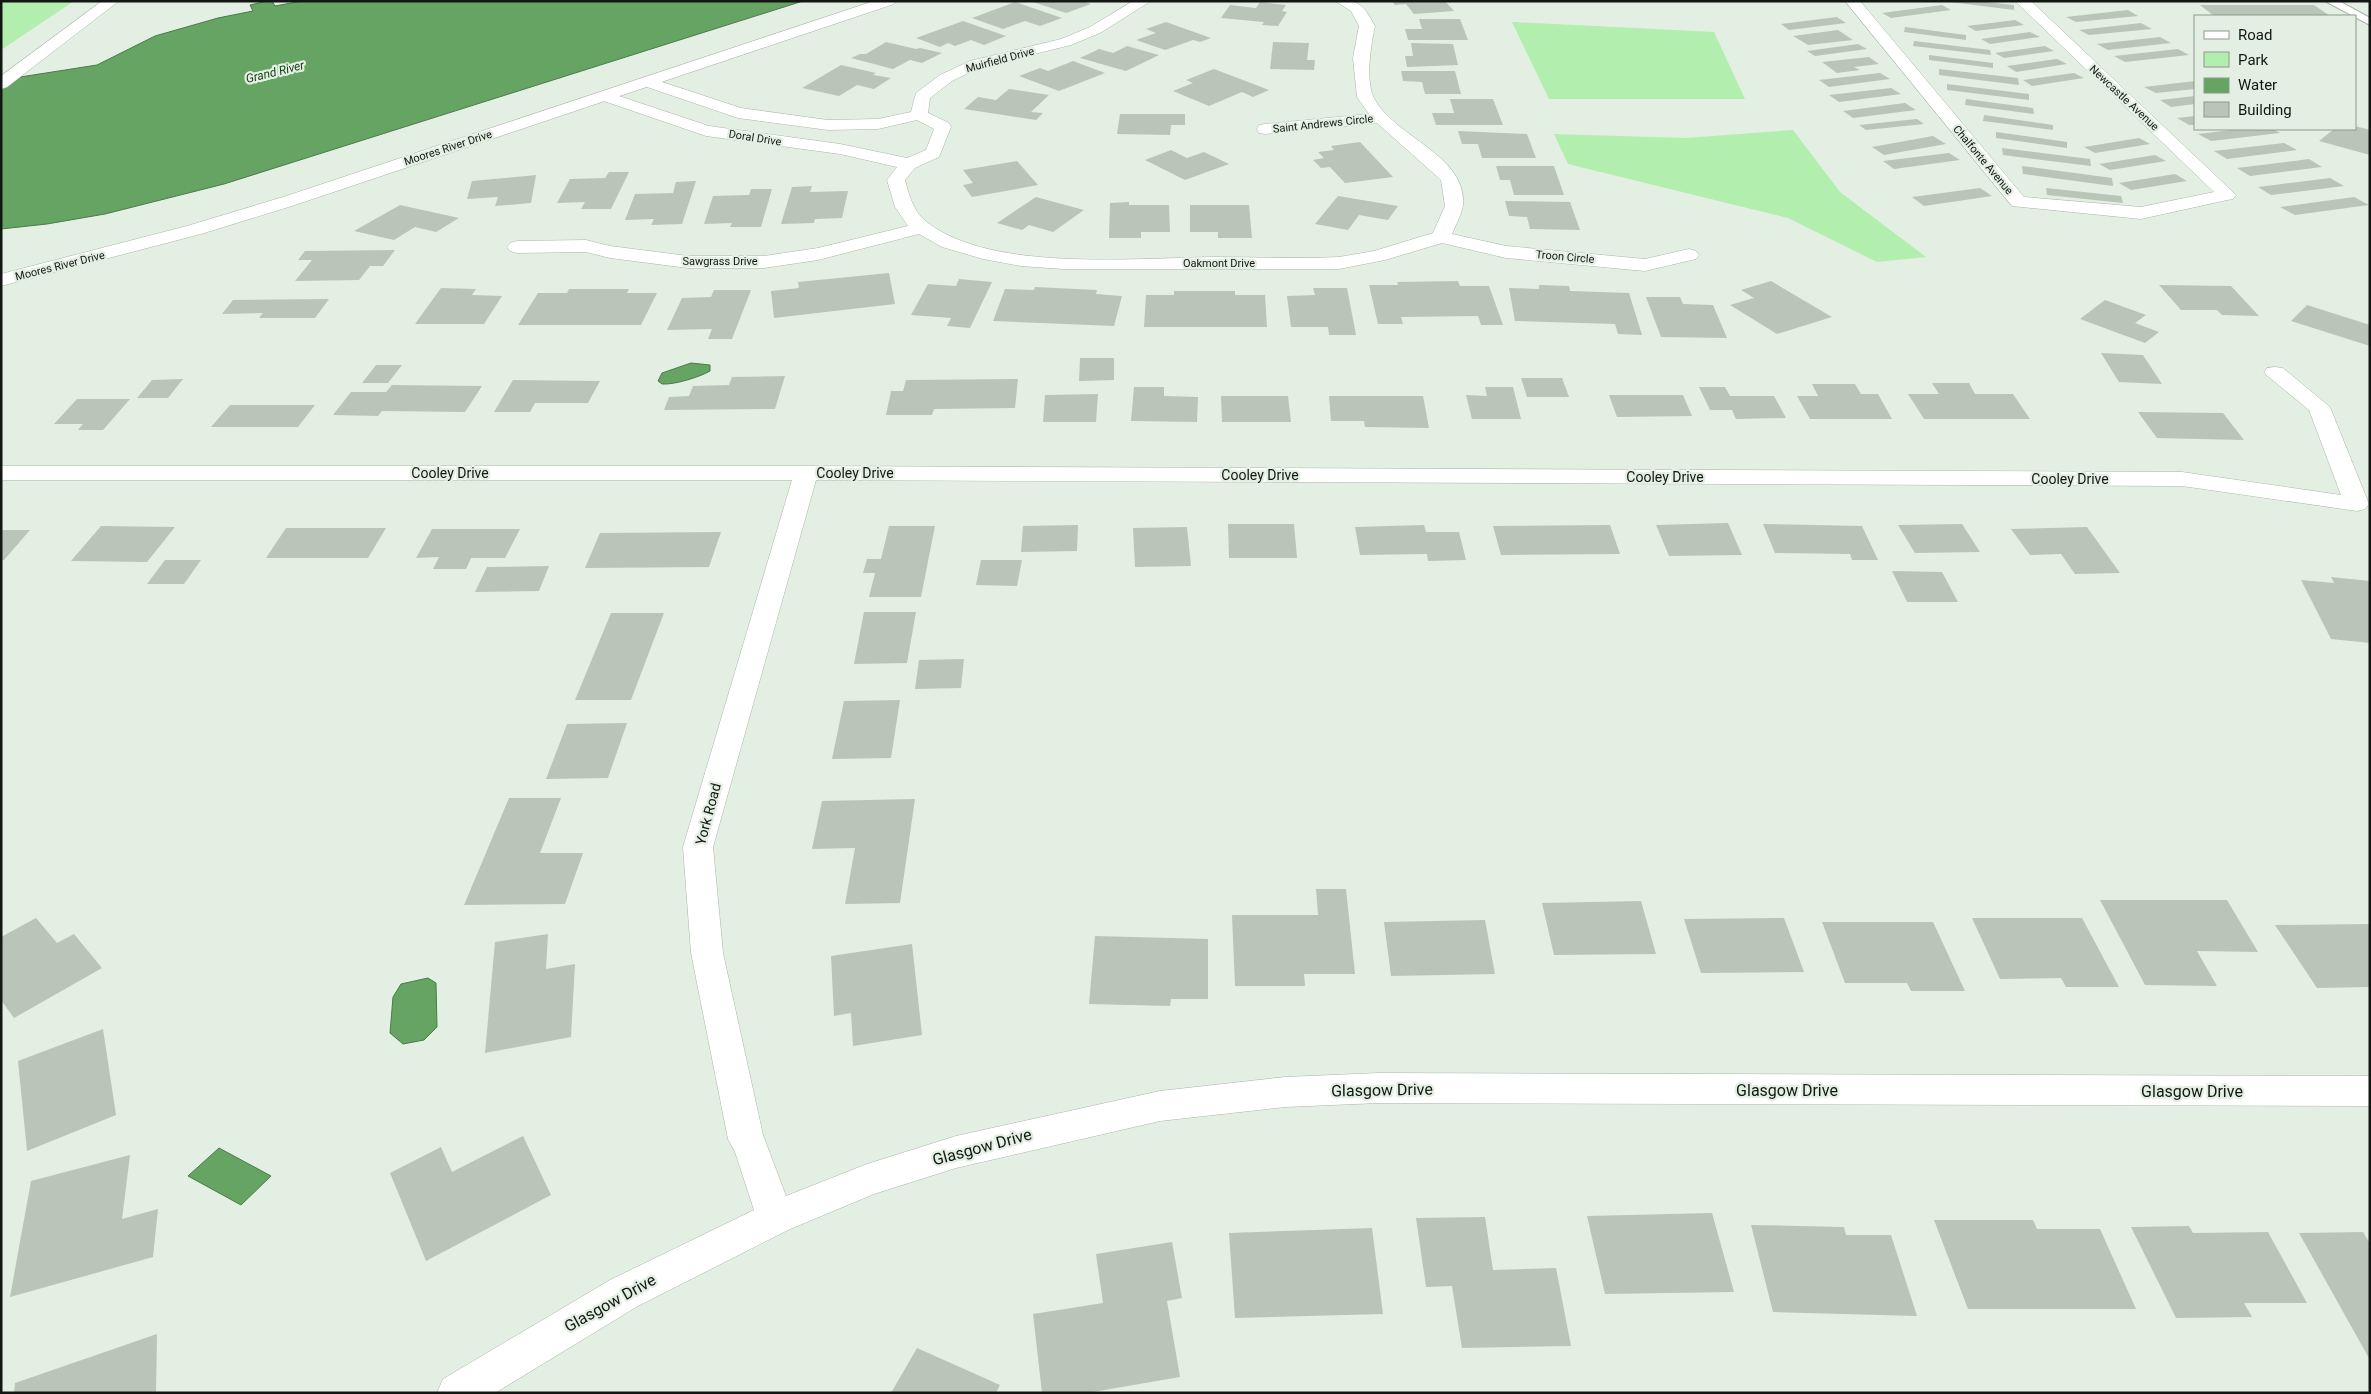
<svg xmlns="http://www.w3.org/2000/svg" width="2371" height="1394" font-family="Roboto,sans-serif">
<style>
.green{fill:#b2eead}
.water{fill:#65a462;stroke:#4c7a4a}
.building{fill:#b9c5b8}
.lines{fill:none;stroke-linecap:round;stroke-linejoin:round}
.lane-casing{stroke:#aab6a9;stroke-width:2}
.street-casing{stroke:#aab6a9;stroke-width:1}
.secondary-casing{stroke:#aab6a9;stroke-width:1}
.lane{fill:#fff;fill-rule:evenodd}
.street{fill:#fff;fill-rule:evenodd}
.secondary{fill:#fff;fill-rule:evenodd}
.labels{text-anchor:middle;dominant-baseline:central;stroke-width:4.5;stroke-linejoin:round;paint-order:stroke}
.far-street-label{font-size:11px;fill:#131713;stroke:#e3efe2}
.far-water-label{font-size:12px;font-style:italic;fill:#0f3b0e;stroke:#e3efe2}
.street-label{font-size:14px;fill:#131713;stroke:#e3efe2}
.near-street-label{font-size:16px;fill:#131713;stroke:#e3efe2}
</style>
<rect width="100%" height="100%" fill="#e3efe2"/>
<!-- green -->
<path class="green" d="M 1,1 L 74,1 L 1,50 Z
M 1512,22 L 1714,32 L 1745,99 L 1549,99 Z
M 1793,130 L 1840,192 L 1926,257 L 1877,262 L 1788,218 L 1568,164 L 1554,134 L 1686,138 Z"/>
<!-- water -->
<path class="water" d="M 267,1 L 272,1 L 275,6 L 302,1 L 803,1 L 224,184 L 105,214 L 47,224 L 1,229 L 1,80 L 97,65 L 155,36 L 218,18 L 253,11 L 250,5 Z
M 691,363 L 710,365 L 710,371 C 700,377 674,385 662,384 L 658,381 L 662,373 Z
M 428,978 L 436,983 L 437,1027 L 424,1040 L 403,1044 L 390,1033 L 393,997 L 401,984 Z
M 219,1148 L 271,1176 L 241,1205 L 188,1176 Z"/>
<!-- building -->
<path class="building" d="M 1030,1 L 1083,1 L 1091,4 L 1066,13 Z
M 1392,1 L 1445,1 L 1454,11 L 1414,14 L 1406,4 L 1395,5 Z
M 1942,1 L 1977,1 L 2014,5 L 2014,10 Z
M 1015,2 L 1062,18 L 1040,26 L 1025,21 L 1003,29 L 972,18 Z
M 1260,2 L 1286,5 L 1282,11 L 1287,12 L 1278,26 L 1262,25 L 1264,22 L 1221,18 L 1230,5 L 1256,8 Z
M 1942,5 L 1951,10 L 1891,18 L 1882,13 Z
M 2200,5 L 2314,5 L 2330,16 L 2214,16 Z
M 2128,10 L 2138,16 L 2076,22 L 2066,17 Z
M 1837,17 L 1846,23 L 1789,30 L 1781,24 Z
M 1419,19 L 1460,19 L 1468,40 L 1408,40 L 1405,29 L 1422,29 Z
M 2015,20 L 2024,25 L 1976,31 L 1967,26 Z
M 963,21 L 1006,36 L 984,45 L 971,40 L 955,46 L 948,43 L 940,47 L 916,38 Z
M 1166,22 L 1211,38 L 1200,42 L 1193,40 L 1165,50 L 1136,40 L 1156,33 L 1146,29 Z
M 2141,23 L 2152,29 L 2089,35 L 2079,30 Z
M 1905,27 L 1966,35 L 1966,40 L 1904,32 Z
M 1838,30 L 1853,40 L 1808,45 L 1793,36 Z
M 2030,32 L 2040,37 L 1990,44 L 1981,39 Z
M 2160,37 L 2171,43 L 2108,50 L 2097,44 Z
M 1914,41 L 1990,50 L 1991,55 L 1913,46 Z
M 886,42 L 916,49 L 920,48 L 942,53 L 922,63 L 910,60 L 893,69 L 851,58 L 860,54 L 866,54 Z
M 1273,42 L 1309,43 L 1307,60 L 1315,60 L 1314,70 L 1270,69 Z
M 1411,43 L 1453,44 L 1458,65 L 1407,67 L 1405,56 L 1413,56 Z
M 1858,44 L 1867,49 L 1815,56 L 1807,51 Z
M 1127,46 L 1159,55 L 1126,71 L 1080,58 L 1099,49 L 1113,53 Z
M 2045,46 L 2054,51 L 2004,58 L 1995,53 Z
M 2178,49 L 2189,55 L 2125,62 L 2114,56 Z
M 1929,55 L 1993,63 L 1993,68 L 1929,60 Z
M 1869,57 L 1879,64 L 1854,67 L 1860,70 L 1837,73 L 1822,62 Z
M 2057,59 L 2067,64 L 2016,72 L 2007,66 Z
M 1073,61 L 1105,73 L 1059,91 L 1019,76 L 1040,68 L 1048,71 Z
M 841,65 L 876,73 L 873,75 L 891,78 L 874,89 L 857,85 L 839,96 L 802,88 Z
M 1214,69 L 1269,90 L 1253,97 L 1242,92 L 1209,106 L 1173,91 L 1193,83 L 1186,80 Z
M 1939,69 L 2018,78 L 2019,85 L 1939,75 Z
M 1401,71 L 1455,71 L 1461,94 L 1425,94 L 1422,82 L 1403,81 Z
M 1880,73 L 1890,79 L 1829,87 L 1819,80 Z
M 2074,73 L 2084,78 L 2032,86 L 2023,80 Z
M 2195,81 L 2195,89 L 2156,93 L 2144,87 Z
M 1947,84 L 2029,94 L 2029,100 L 1947,90 Z
M 1891,88 L 1901,94 L 1839,102 L 1829,95 Z
M 1009,89 L 1049,95 L 1031,112 L 1043,113 L 1036,120 L 964,109 L 978,97 L 996,100 Z
M 2195,96 L 2195,104 L 2171,107 L 2160,100 Z
M 1450,99 L 1493,99 L 1503,125 L 1436,125 L 1432,113 L 1454,113 Z
M 1966,99 L 2033,108 L 2034,114 L 1965,105 Z
M 1905,103 L 1916,110 L 1853,118 L 1843,111 Z
M 1120,114 L 1185,114 L 1185,125 L 1171,125 L 1170,135 L 1117,134 Z
M 1984,115 L 2053,125 L 2053,130 L 1983,121 Z
M 2195,116 L 2195,125 L 2189,125 L 2177,118 Z
M 1917,119 L 1924,124 L 1866,130 L 1859,125 Z
M 2355,126 L 2370,130 L 2370,155 L 2319,141 L 2334,129 L 2355,129 Z
M 2240,129 L 2273,129 L 2280,133 L 2211,141 L 2198,134 Z
M 1458,131 L 1527,134 L 1536,158 L 1482,158 L 1478,144 L 1462,144 Z
M 1996,132 L 2067,142 L 2067,148 L 1996,138 Z
M 1933,136 L 1946,144 L 1884,155 L 1872,147 Z
M 2139,138 L 2150,144 L 2095,153 L 2084,147 Z
M 1360,142 L 1393,177 L 1345,183 L 1330,167 L 1321,168 L 1313,160 L 1324,158 L 1318,152 L 1334,150 L 1331,146 Z
M 2284,143 L 2297,150 L 2227,159 L 2214,151 Z
M 2002,148 L 2090,159 L 2091,166 L 2003,155 Z
M 1171,150 L 1187,158 L 1204,152 L 1229,164 L 1185,180 L 1145,160 Z
M 1949,153 L 1960,160 L 1894,169 L 1883,161 Z
M 2155,155 L 2166,161 L 2110,170 L 2099,164 Z
M 2309,159 L 2322,167 L 2250,176 L 2237,168 Z
M 1017,161 L 1038,185 L 972,197 L 963,185 L 973,183 L 963,170 Z
M 1496,166 L 1554,166 L 1564,195 L 1514,195 L 1510,180 L 1500,180 Z
M 2022,166 L 2112,178 L 2113,186 L 2023,174 Z
M 609,172 L 629,172 L 611,209 L 581,209 L 585,202 L 557,203 L 570,179 L 605,178 Z
M 2175,174 L 2187,181 L 2131,190 L 2119,183 Z
M 536,175 L 531,203 L 495,206 L 498,197 L 467,199 L 472,181 Z
M 2330,178 L 2344,186 L 2271,195 L 2258,187 Z
M 696,181 L 682,224 L 651,225 L 654,219 L 625,220 L 635,194 L 673,193 L 676,182 Z
M 812,186 L 810,192 L 848,191 L 842,218 L 815,219 L 814,223 L 781,224 L 792,187 Z
M 1980,188 L 1992,196 L 1924,206 L 1912,197 Z
M 2046,188 L 2121,196 L 2123,203 L 2047,195 Z
M 751,189 L 772,189 L 761,227 L 730,227 L 732,223 L 704,224 L 713,196 L 749,195 Z
M 1338,196 L 1398,206 L 1388,220 L 1359,215 L 1348,230 L 1315,224 Z
M 1036,197 L 1084,210 L 1053,232 L 1029,225 L 1022,230 L 997,223 Z
M 2354,197 L 2369,205 L 2295,215 L 2280,207 Z
M 1505,201 L 1570,202 L 1580,230 L 1530,229 L 1527,217 L 1509,216 Z
M 1129,202 L 1129,205 L 1169,205 L 1170,232 L 1141,232 L 1141,238 L 1109,238 L 1110,203 Z
M 400,205 L 459,218 L 436,232 L 415,227 L 394,240 L 354,231 Z
M 1190,205 L 1249,205 L 1252,238 L 1218,238 L 1218,232 L 1190,232 Z
M 395,250 L 383,266 L 370,266 L 359,280 L 295,281 L 312,260 L 298,260 L 305,251 Z
M 889,273 L 895,304 L 774,318 L 771,291 L 799,288 L 798,282 Z
M 959,279 L 992,282 L 970,328 L 947,326 L 951,318 L 911,315 L 928,284 L 956,286 Z
M 1458,281 L 1460,286 L 1489,286 L 1503,325 L 1481,325 L 1478,316 L 1401,317 L 1403,324 L 1378,324 L 1369,285 L 1398,285 L 1397,282 Z
M 1771,281 L 1832,317 L 1777,334 L 1730,305 L 1754,298 L 1741,290 Z
M 1539,285 L 1569,286 L 1570,291 L 1629,293 L 1642,335 L 1618,334 L 1615,324 L 1515,321 L 1509,288 L 1539,289 Z
M 2159,285 L 2231,286 L 2259,316 L 2222,315 L 2217,310 L 2181,310 Z
M 1035,287 L 1097,290 L 1096,294 L 1122,296 L 1114,326 L 993,321 L 1005,289 L 1034,290 Z
M 441,288 L 476,289 L 472,295 L 502,296 L 484,324 L 415,324 Z
M 1313,288 L 1347,288 L 1356,335 L 1329,335 L 1328,327 L 1291,327 L 1287,296 L 1315,295 Z
M 569,289 L 629,289 L 627,293 L 657,293 L 641,325 L 518,325 L 538,293 L 567,293 Z
M 714,290 L 751,290 L 732,339 L 708,339 L 712,329 L 667,330 L 682,298 L 711,297 Z
M 1174,291 L 1235,291 L 1235,295 L 1265,295 L 1267,327 L 1144,327 L 1146,295 L 1174,295 Z
M 1646,297 L 1680,297 L 1683,304 L 1713,305 L 1727,338 L 1661,337 Z
M 329,299 L 315,318 L 259,318 L 263,313 L 222,314 L 233,300 Z
M 2105,300 L 2146,315 L 2135,323 L 2159,332 L 2145,343 L 2080,319 Z
M 2307,305 L 2370,325 L 2370,346 L 2291,321 Z
M 2101,353 L 2143,355 L 2162,384 L 2119,382 Z
M 1080,358 L 1114,358 L 1114,380 L 1079,381 Z
M 376,365 L 402,365 L 388,383 L 362,383 Z
M 785,376 L 775,409 L 664,410 L 669,397 L 689,396 L 693,386 L 729,385 L 732,377 Z
M 1521,378 L 1562,378 L 1569,397 L 1527,397 Z
M 183,379 L 168,398 L 137,398 L 152,380 Z
M 1018,379 L 1015,408 L 934,409 L 932,415 L 886,415 L 891,391 L 903,391 L 906,380 Z
M 513,380 L 600,381 L 588,403 L 535,403 L 530,412 L 494,412 Z
M 1932,383 L 1969,383 L 1975,394 L 2013,394 L 2030,419 L 1924,419 L 1908,394 L 1939,394 Z
M 1812,384 L 1855,384 L 1861,394 L 1878,394 L 1892,419 L 1810,419 L 1797,396 L 1818,396 Z
M 392,385 L 482,386 L 465,412 L 382,411 L 378,416 L 333,415 L 351,392 L 386,392 Z
M 1134,387 L 1164,387 L 1164,396 L 1198,397 L 1197,422 L 1131,421 Z
M 1485,387 L 1513,387 L 1521,419 L 1472,419 L 1466,395 L 1487,396 Z
M 1699,387 L 1725,387 L 1730,396 L 1774,396 L 1786,418 L 1736,419 L 1732,410 L 1710,410 Z
M 1098,394 L 1096,422 L 1043,422 L 1045,395 Z
M 1609,395 L 1683,395 L 1692,416 L 1617,417 Z
M 1221,396 L 1288,396 L 1291,422 L 1222,422 Z
M 1329,396 L 1423,396 L 1429,428 L 1365,427 L 1364,421 L 1331,421 Z
M 77,399 L 130,399 L 103,430 L 78,430 L 83,424 L 54,424 Z
M 230,405 L 315,405 L 298,427 L 211,427 Z
M 2138,412 L 2223,413 L 2244,440 L 2157,438 Z
M 1728,523 L 1742,555 L 1669,556 L 1656,525 Z
M 1228,524 L 1294,524 L 1297,558 L 1229,558 Z
M 1763,524 L 1862,526 L 1878,560 L 1852,560 L 1850,554 L 1775,553 Z
M 1962,524 L 1980,552 L 1915,553 L 1898,525 Z
M 1078,525 L 1077,551 L 1021,552 L 1023,526 Z
M 1424,525 L 1426,532 L 1459,532 L 1466,560 L 1428,561 L 1427,554 L 1360,555 L 1355,527 Z
M 1610,525 L 1620,554 L 1501,555 L 1493,526 Z
M 101,526 L 175,527 L 147,562 L 71,561 Z
M 889,526 L 935,526 L 921,597 L 869,597 L 875,573 L 863,573 L 867,559 L 881,559 Z
M 1187,527 L 1191,566 L 1135,567 L 1133,528 Z
M 2087,527 L 2120,573 L 2075,574 L 2061,554 L 2030,555 L 2011,529 Z
M 286,528 L 386,528 L 368,558 L 266,558 Z
M 432,529 L 520,529 L 505,558 L 471,558 L 466,569 L 433,569 L 439,557 L 416,558 Z
M 1,530 L 30,530 L 4,560 L 1,560 Z
M 721,532 L 709,567 L 585,568 L 600,533 Z
M 165,560 L 201,560 L 184,584 L 147,584 Z
M 981,560 L 1022,560 L 1017,586 L 976,585 Z
M 549,566 L 539,591 L 475,592 L 487,567 Z
M 1892,571 L 1942,572 L 1958,602 L 1907,602 Z
M 2331,577 L 2370,581 L 2370,643 L 2331,639 L 2301,580 L 2334,583 Z
M 864,612 L 916,612 L 907,663 L 854,664 Z
M 611,613 L 664,613 L 631,700 L 575,700 Z
M 964,659 L 961,688 L 915,689 L 919,660 Z
M 900,700 L 891,758 L 832,759 L 844,701 Z
M 627,723 L 608,778 L 546,779 L 567,724 Z
M 509,798 L 561,798 L 540,853 L 583,853 L 565,904 L 464,905 Z
M 915,799 L 900,903 L 845,904 L 855,848 L 812,849 L 822,801 Z
M 1316,889 L 1346,889 L 1355,974 L 1304,974 L 1305,986 L 1235,986 L 1232,915 L 1318,915 Z
M 2100,900 L 2227,900 L 2258,952 L 2197,951 L 2217,986 L 2145,985 Z
M 1641,901 L 1656,954 L 1554,955 L 1542,903 Z
M 36,918 L 57,943 L 74,934 L 102,968 L 14,1018 L 1,1000 L 1,937 Z
M 1784,918 L 1804,972 L 1701,973 L 1684,919 Z
M 1972,918 L 2082,918 L 2119,987 L 2066,987 L 2061,978 L 2000,979 Z
M 1485,920 L 1495,974 L 1391,976 L 1384,922 Z
M 1822,922 L 1933,922 L 1965,991 L 1911,991 L 1907,983 L 1845,983 Z
M 2370,924 L 2370,987 L 2317,988 L 2275,925 Z
M 548,934 L 546,969 L 575,964 L 571,1037 L 485,1053 L 495,942 Z
M 1095,936 L 1208,939 L 1208,999 L 1171,999 L 1170,1006 L 1089,1004 Z
M 912,944 L 922,1035 L 853,1046 L 851,1013 L 834,1016 L 831,956 Z
M 103,1029 L 116,1115 L 27,1151 L 18,1061 Z
M 523,1136 L 551,1195 L 426,1261 L 390,1173 L 441,1147 L 452,1172 Z
M 130,1155 L 122,1219 L 158,1209 L 153,1257 L 10,1297 L 31,1181 Z
M 1712,1213 L 1734,1292 L 1605,1294 L 1587,1216 Z
M 1485,1217 L 1493,1270 L 1556,1268 L 1571,1346 L 1462,1348 L 1452,1286 L 1426,1287 L 1416,1218 Z
M 1934,1220 L 2033,1220 L 2037,1229 L 2100,1229 L 2136,1309 L 1968,1309 Z
M 1751,1225 L 1844,1227 L 1846,1235 L 1891,1235 L 1917,1316 L 1773,1312 Z
M 2189,1226 L 2193,1233 L 2268,1232 L 2307,1303 L 2244,1303 L 2252,1317 L 2176,1318 L 2131,1227 Z
M 1372,1228 L 1383,1314 L 1235,1318 L 1229,1233 Z
M 2363,1232 L 2370,1244 L 2370,1360 L 2299,1233 Z
M 1172,1242 L 1182,1298 L 1167,1301 L 1180,1377 L 1087,1393 L 1042,1393 L 1033,1314 L 1103,1303 L 1096,1254 Z
M 157,1334 L 156,1393 L 14,1393 L 15,1383 Z
M 917,1348 L 1000,1385 L 996,1393 L 891,1393 Z"/>
<g class="lines">
<!-- lane casing -->
<g class="lane-casing">
<path id="lane" d="M 2325,1 L 2339,1 L 2370,18 L 2370,25 Z"/>
</g>
<!-- street casing -->
<g class="street-casing">
<path id="street" d="M 1133,1 L 1151,1 L 1100,33 L 1071,45 L 981,67 L 952,81 L 930,98 L 928,113 L 949,123 L 951,127 L 939,157 L 915,168 L 905,180 C 909,196 914,213 928,223 C 993,272 1134,258 1214,257 C 1256,257 1297,259 1339,257 L 1374,251 L 1433,233 L 1445,206 L 1441,180 L 1377,123 L 1265,134 L 1259,133 L 1257,129 L 1259,125 L 1265,124 L 1369,114 L 1357,97 L 1353,58 L 1359,26 L 1351,11 L 1335,1 C 1361,1 1362,3 1375,26 C 1371,44 1365,81 1374,98 C 1394,137 1467,155 1463,205 C 1462,214 1455,226 1452,234 L 1506,246 L 1645,259 L 1689,249 L 1696,251 L 1699,255 L 1696,259 L 1645,271 L 1506,258 L 1442,243 L 1385,260 L 1339,269 L 1063,269 L 1021,266 L 983,259 L 942,247 L 919,234 L 818,260 L 764,268 L 688,268 L 610,258 L 586,252 L 517,253 L 510,251 L 507,247 L 510,243 L 517,241 L 586,240 L 610,246 L 688,256 L 764,256 L 818,248 L 908,226 L 895,207 L 887,180 L 897,167 L 840,154 L 706,136 L 598,99 L 596,96 L 598,93 L 610,93 L 709,126 L 840,144 L 907,158 L 926,150 L 934,129 L 917,120 L 878,129 L 828,130 L 738,118 L 641,85 L 639,82 L 641,79 L 653,79 L 741,108 L 828,120 L 878,119 L 911,112 L 916,93 L 940,75 L 970,61 L 1061,39 L 1090,27 Z
M 1845,1 L 1860,1 L 2024,197 L 2141,207 L 2214,192 L 2015,1 L 2031,1 L 2236,195 L 2233,199 L 2227,200 L 2141,219 L 2012,206 Z
M 2275,367 L 2283,368 L 2330,407 L 2369,504 L 2365,509 L 2357,511 L 2182,486 L 816,480 L 713,847 L 723,953 L 763,1135 L 786,1196 L 867,1164 L 956,1136 L 1160,1091 L 1285,1077 L 1379,1073 L 2370,1076 L 2370,1106 L 1379,1103 L 1285,1107 L 1160,1121 L 956,1168 L 874,1194 L 788,1230 L 638,1306 L 495,1393 L 437,1393 L 443,1379 L 610,1280 L 754,1210 L 735,1152 L 728,1139 L 691,953 L 683,847 L 792,480 L 1,480 L 1,466 L 806,466 L 2182,472 L 2341,495 L 2309,410 L 2264,373 L 2267,368 Z"/>
</g>
<!-- secondary casing -->
<g class="secondary-casing">
<path id="secondary" d="M 102,1 L 119,1 L 7,87 L 1,89 L 1,76 Z
M 874,1 L 896,1 L 894,4 L 295,205 L 201,234 L 1,286 L 1,274 L 187,226 L 283,197 Z"/>
</g>
<!-- lane -->
<use href="#lane" class="lane"/>
<!-- street -->
<use href="#street" class="street"/>
<!-- secondary -->
<use href="#secondary" class="secondary"/>
</g>
<g class="labels">
<!-- far-street labels -->
<g class="far-street-label">
<text transform="translate(1000 60) rotate(-15)">Muirfield Drive</text>
<text transform="translate(2124 98) rotate(43)">Newcastle Avenue</text>
<text transform="translate(1323 124) rotate(-6)">Saint Andrews Circle</text>
<text transform="translate(755 138) rotate(9)">Doral Drive</text>
<text transform="translate(448 148) rotate(-18)">Moores River Drive</text>
<text transform="translate(1983 160) rotate(50)">Chalfonte Avenue</text>
<text transform="translate(1565 257) rotate(5)">Troon Circle</text>
<text x="720" y="261">Sawgrass Drive</text>
<text x="1219" y="263">Oakmont Drive</text>
<text transform="translate(60 266) rotate(-14)">Moores River Drive</text>
</g>
<!-- far-water labels -->
<g class="far-water-label">
<text transform="translate(275 72) rotate(-14)">Grand River</text>
</g>
<!-- street labels -->
<g class="street-label">
<text x="450" y="473">Cooley Drive</text>
<text x="855" y="473">Cooley Drive</text>
<text x="1260" y="475">Cooley Drive</text>
<text x="1665" y="477">Cooley Drive</text>
<text x="2070" y="479">Cooley Drive</text>
<text transform="translate(708 814) rotate(-75)">York Road</text>
</g>
<!-- near-street labels -->
<g class="near-street-label">
<text transform="translate(1382 1090) rotate(-1)">Glasgow Drive</text>
<text x="1787" y="1090">Glasgow Drive</text>
<text x="2192" y="1091">Glasgow Drive</text>
<text transform="translate(982 1147) rotate(-15)">Glasgow Drive</text>
<text transform="translate(610 1303) rotate(-29)">Glasgow Drive</text>
</g>
</g>
<!-- border -->
<rect width="2371" height="1394" fill="none" stroke="#131713" stroke-width="5"/>
<!-- legend -->
<rect x="2194" y="15" width="162" height="115" fill="#e3efe2" stroke="#90998f"/>
<rect x="2204" y="31" width="25" height="8" fill="#ffffff" stroke="#90998f"/>
<text x="2238" y="40" font-size="15" fill="#131713">Road</text>
<rect x="2204" y="52" width="25" height="15" fill="#b2eead" stroke="#90998f"/>
<text x="2238" y="65" font-size="15" fill="#131713">Park</text>
<rect x="2204" y="78" width="25" height="15" fill="#65a462" stroke="#90998f"/>
<text x="2238" y="90" font-size="15" fill="#131713">Water</text>
<rect x="2204" y="102" width="25" height="15" fill="#b9c5b8" stroke="#90998f"/>
<text x="2238" y="115" font-size="15" fill="#131713">Building</text>
</svg>
